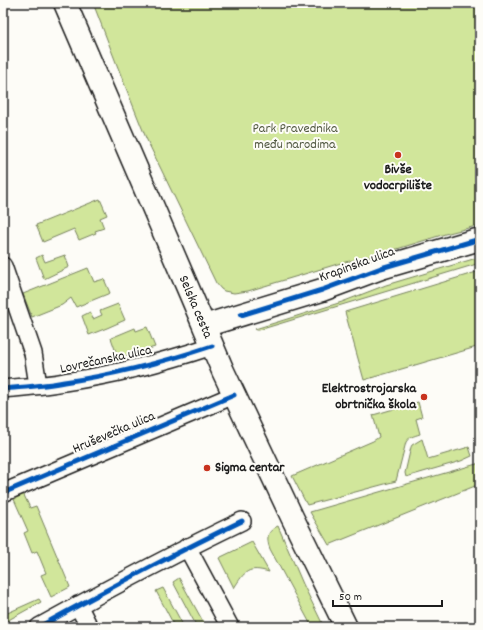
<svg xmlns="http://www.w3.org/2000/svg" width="483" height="630" font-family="Dekko,sans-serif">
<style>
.green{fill:#d1e69b;stroke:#76815c}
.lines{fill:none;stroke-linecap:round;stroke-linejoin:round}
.street-casing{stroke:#1c1c1c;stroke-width:20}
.secondary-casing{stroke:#1c1c1c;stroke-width:25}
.street{stroke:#fdfcf7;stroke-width:17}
.secondary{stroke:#fdfcf7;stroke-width:22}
.cycleway-casing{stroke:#fdfcf7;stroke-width:8}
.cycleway{stroke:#0057b8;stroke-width:5}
.poi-dot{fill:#c8321e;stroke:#fdfcf7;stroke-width:1.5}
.labels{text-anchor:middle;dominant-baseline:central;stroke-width:4;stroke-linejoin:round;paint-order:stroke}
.park-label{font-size:14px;fill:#525942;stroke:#fdfcf7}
.poi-label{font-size:14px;font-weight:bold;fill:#1c1c1c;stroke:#fdfcf7}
.street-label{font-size:14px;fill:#1c1c1c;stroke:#fdfcf7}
</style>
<rect width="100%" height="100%" fill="#fdfcf7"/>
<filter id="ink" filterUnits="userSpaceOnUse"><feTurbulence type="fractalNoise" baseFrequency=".025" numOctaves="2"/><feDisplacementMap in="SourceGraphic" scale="8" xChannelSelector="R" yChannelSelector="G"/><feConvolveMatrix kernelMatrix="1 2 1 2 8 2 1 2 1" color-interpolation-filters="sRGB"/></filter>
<g filter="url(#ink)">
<!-- green -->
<path class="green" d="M 93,3 L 480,3 L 480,225 L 445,234 L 381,254 L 341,263 L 248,291 L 234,293 L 224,291 L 221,289 L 216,283 L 146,138 L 122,78 Z
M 100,199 L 107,215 L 100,218 L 104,228 L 95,231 L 96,233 L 79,240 L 74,229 L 43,242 L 36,225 Z
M 42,255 L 45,262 L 65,255 L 69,267 L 44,279 L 36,258 Z
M 480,257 L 480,263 L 259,330 L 257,330 L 255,329 L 342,302 L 386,285 Z
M 88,268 L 94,282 L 104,279 L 110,293 L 76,307 L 71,298 L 62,305 L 32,317 L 23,294 Z
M 480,271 L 480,346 L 364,380 L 345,312 Z
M 118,304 L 125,320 L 107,328 L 89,335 L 82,316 L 90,312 L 93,319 L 102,315 L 100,311 Z
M 147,327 L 155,347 L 118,358 L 111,338 L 135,328 L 136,331 Z
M 418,402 L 422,417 L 416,419 L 420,434 C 414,436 409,437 406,442 L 396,481 L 307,505 L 292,476 L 373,441 L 379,437 L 373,415 Z
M 422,439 L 428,459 L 469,447 L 472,456 L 461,461 L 406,477 L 405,473 L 411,447 L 412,445 Z
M 480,463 L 480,484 L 329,545 L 310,512 Z
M 23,493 L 30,508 L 36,506 L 70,587 L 51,597 L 41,575 L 46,573 L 37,551 L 32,553 L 24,533 L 28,531 L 13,497 Z
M 278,526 L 303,584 L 324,627 L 312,627 L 270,549 C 266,538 267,531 278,526 Z
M 252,542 L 269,572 C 248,566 245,571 234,588 L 219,558 Z
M 179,578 L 206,627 L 197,627 L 173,582 Z
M 163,588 L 184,627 L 175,627 L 156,591 Z
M 39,599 L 41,602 L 3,623 L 3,615 Z"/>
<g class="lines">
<!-- street casing -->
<g class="street-casing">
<path id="street" d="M 3,266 L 33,353 L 38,385
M 3,389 C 23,387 44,386 64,382 C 114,375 164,362 212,346
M 3,493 L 234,395
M 187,547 L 230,627
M 78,605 L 89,627
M 39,627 C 106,590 173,554 242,521"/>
</g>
<!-- secondary casing -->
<g class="secondary-casing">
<path id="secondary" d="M 65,3 L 190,293 L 223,371 L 292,517 L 346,627
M 204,326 L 322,290 L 381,268 L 480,239"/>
</g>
<!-- street -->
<use href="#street" class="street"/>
<!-- secondary -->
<use href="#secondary" class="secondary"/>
<!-- cycleway casing -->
<g class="cycleway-casing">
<path id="cycleway" d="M 241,315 L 322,290 L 381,268 L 480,239
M 3,389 C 23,387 44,386 64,382 C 114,375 164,362 212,346
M 3,493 L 234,395
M 39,627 C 106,590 173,554 242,521"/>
</g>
<!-- cycleway -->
<use href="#cycleway" class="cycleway"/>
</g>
</g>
<!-- markers -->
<g class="poi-dot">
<circle cx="398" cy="155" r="4"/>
<circle cx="424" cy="397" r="4"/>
<circle cx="207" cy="468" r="4"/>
</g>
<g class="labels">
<!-- park labels -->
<g class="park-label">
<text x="295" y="129">Park Pravednika<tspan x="295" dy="16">među narodima</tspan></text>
</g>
<!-- poi labels -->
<g class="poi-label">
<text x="398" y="170">Bivše<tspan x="398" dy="16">vodocrpilište</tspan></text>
<text x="416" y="389" text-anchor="end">Elektrostrojarska<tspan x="416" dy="16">obrtnička škola</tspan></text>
<text x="215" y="468" text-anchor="start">Sigma centar</text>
</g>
<!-- street labels -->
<g class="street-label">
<text transform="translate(357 265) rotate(-20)">Krapinska ulica</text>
<text transform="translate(195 307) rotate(67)">Selska cesta</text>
<text transform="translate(106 360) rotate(-12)">Lovrečanska ulica</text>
<text transform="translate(114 433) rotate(-23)">Hruševečka ulica</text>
</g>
</g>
<!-- margin -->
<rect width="483" height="630" fill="none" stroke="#fdfcf7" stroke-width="16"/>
<rect x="8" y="8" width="467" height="614" fill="none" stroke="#1c1c1c" stroke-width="1.5" filter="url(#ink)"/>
<!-- scale -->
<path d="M333 600v6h109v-6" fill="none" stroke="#1c1c1c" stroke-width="2"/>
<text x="339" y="600" font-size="12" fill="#1c1c1c" stroke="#fdfcf7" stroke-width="3" paint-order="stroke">50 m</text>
</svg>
